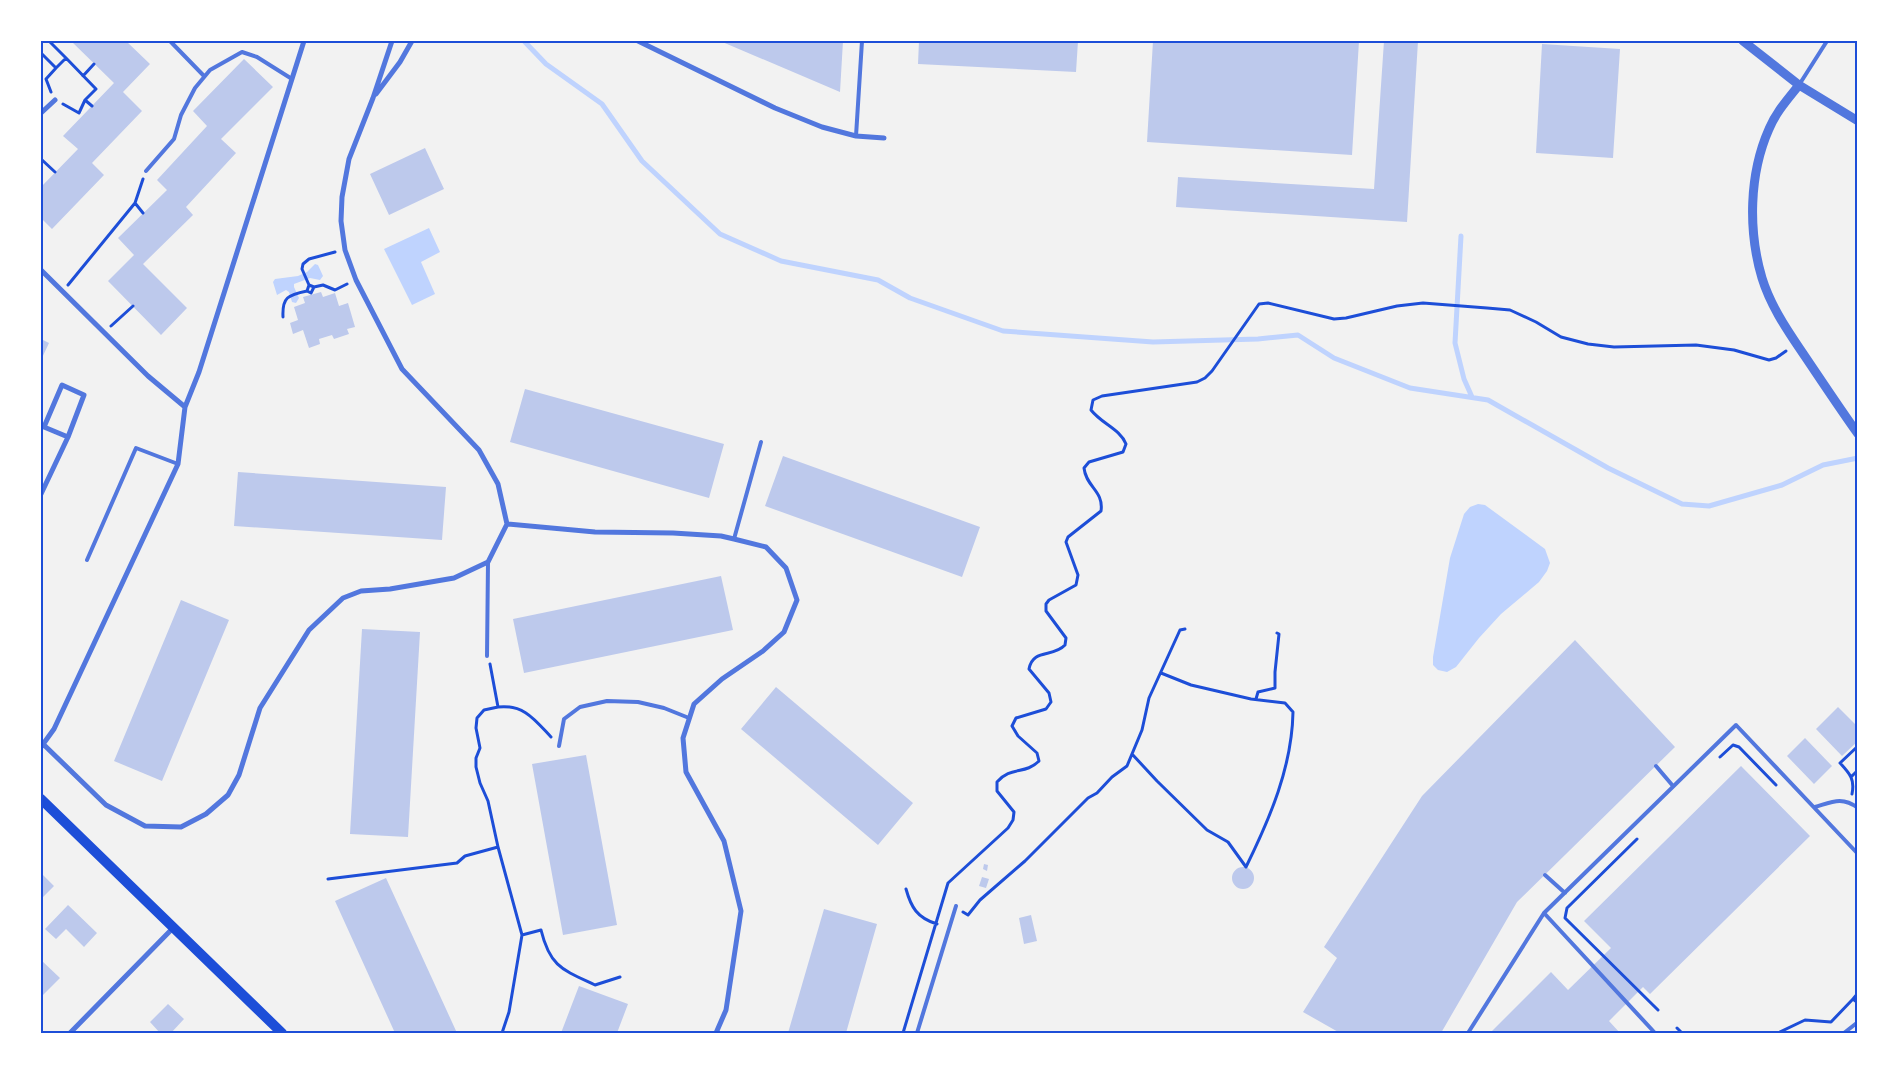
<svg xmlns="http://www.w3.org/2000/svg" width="1899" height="1074" font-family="'Titillium Web',sans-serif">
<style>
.water{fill:#bfd3fe}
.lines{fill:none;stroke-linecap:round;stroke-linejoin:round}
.stream{stroke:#bfd3fe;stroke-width:5}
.building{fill:#bdc9ec}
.path{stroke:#1d4ed8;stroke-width:3}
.service{stroke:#5277de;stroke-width:4}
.minor{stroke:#5277de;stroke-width:5}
.tertiary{stroke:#5277de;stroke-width:9}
.secondary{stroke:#1d4ed8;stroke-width:10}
.neatline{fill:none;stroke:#1d4ed8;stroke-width:2}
</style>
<rect width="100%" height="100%" fill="#f2f2f2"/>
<!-- water -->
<path class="water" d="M 429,228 L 440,252 L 421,262 L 435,294 L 412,305 L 384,249 Z
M 315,264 L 318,265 L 323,276 L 320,280 L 310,278 L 294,284 L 294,287 L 299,298 L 296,303 L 292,302 L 289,292 L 286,290 L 277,295 L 273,282 L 275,279 L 298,276 L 307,272 Z
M 1478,504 L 1485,505 L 1545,549 L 1550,563 L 1547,571 L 1539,582 L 1501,614 L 1479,638 L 1456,667 L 1447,672 L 1438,670 L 1433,665 L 1433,657 L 1450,558 L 1464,514 L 1470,507 Z"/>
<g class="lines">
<!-- stream -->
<path class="stream" d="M 524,41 L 546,64 L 602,104 L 642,161 L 720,234 L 781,261 L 878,280 L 910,298 L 1003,331 L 1153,342 L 1258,339 L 1298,335 L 1334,358 L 1410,388 L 1488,400 L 1608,468 L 1682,504 L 1709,506 L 1782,485 L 1823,465 L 1858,458
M 1461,236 L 1455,343 L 1464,379 L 1472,397"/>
</g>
<!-- building -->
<path class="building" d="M 71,41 L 126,41 L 150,64 L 123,92 L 142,111 L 92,163 L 104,175 L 52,229 L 41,218 L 41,187 L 78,149 L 63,136 L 114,83 Z
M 720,41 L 843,41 L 840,92 Z
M 919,41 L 1078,41 L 1076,72 L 918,64 Z
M 1153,41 L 1359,41 L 1352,155 L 1147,142 Z
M 1384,41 L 1418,41 L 1407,222 L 1176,207 L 1178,177 L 1374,189 Z
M 1542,44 L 1620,49 L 1613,158 L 1536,153 Z
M 244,59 L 273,87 L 221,139 L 236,153 L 186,207 L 193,215 L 143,264 L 187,308 L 161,335 L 108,281 L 134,255 L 118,238 L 167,190 L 157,180 L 207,126 L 193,111 Z
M 425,148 L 444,189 L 389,215 L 370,174 Z
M 321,292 L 323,297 L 335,293 L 339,306 L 348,303 L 355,327 L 347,329 L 349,334 L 334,339 L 332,335 L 319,339 L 320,344 L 309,348 L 303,330 L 293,334 L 290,323 L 298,320 L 294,307 L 305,303 L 303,297 Z
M 41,339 L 49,343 L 41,360 Z
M 525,389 L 724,444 L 709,498 L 510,442 Z
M 783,456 L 980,527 L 962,577 L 765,506 Z
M 238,472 L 446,487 L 442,540 L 234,526 Z
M 721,576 L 733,630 L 524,673 L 513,619 Z
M 181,600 L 229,620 L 162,781 L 114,761 Z
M 362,629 L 420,632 L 408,837 L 350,834 Z
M 1575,640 L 1675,747 L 1517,902 L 1441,1033 L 1340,1033 L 1303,1012 L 1337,958 L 1324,947 L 1422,796 Z
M 776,687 L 913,803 L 878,845 L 741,729 Z
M 1838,707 L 1858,727 L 1858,741 L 1842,756 L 1816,729 Z
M 1805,738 L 1832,766 L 1814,784 L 1787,756 Z
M 586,755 L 617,925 L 563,935 L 532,764 Z
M 1741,766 L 1810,836 L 1650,994 L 1643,987 L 1609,1021 L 1620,1033 L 1490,1033 L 1551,972 L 1568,990 L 1611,948 L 1584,921 Z
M 984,864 L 988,865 L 987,871 L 983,869 Z
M1232 878a11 11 0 1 1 22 0a11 11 0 1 1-22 0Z
M 41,873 L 54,886 L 41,899 Z
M 982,877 L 989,879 L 986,888 L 979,886 Z
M 386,878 L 457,1033 L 395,1033 L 335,901 Z
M 68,905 L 97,933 L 84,947 L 66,929 L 56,939 L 45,929 Z
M 824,909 L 877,924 L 846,1033 L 788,1033 Z
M 1031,915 L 1037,941 L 1024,944 L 1019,918 Z
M 41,960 L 60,978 L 41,997 Z
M 579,986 L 628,1004 L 617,1033 L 561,1033 Z
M 168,1004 L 184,1019 L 171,1033 L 160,1033 L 150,1022 Z"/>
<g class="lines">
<!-- path -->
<path class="path" d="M 49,41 L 66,58 L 56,68
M 41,53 L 56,68 L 46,79 L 51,92
M 83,76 L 94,64
M 85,100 L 92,106
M 63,104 L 79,113 L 85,100 L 96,89 L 66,58
M 41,159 L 55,172
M 135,203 L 143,213
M 68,285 L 135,203 L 143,179
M 309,285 L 314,287 L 311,293 L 307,291 L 309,285 L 302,269 L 303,264 L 309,259 L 335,252
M 314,287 L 323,285 L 335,290 L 347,284
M 283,317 C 282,297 288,295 307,291
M 111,326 L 133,306
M 490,664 L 498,707 L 484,710 L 477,718 L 476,728 L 480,748 L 476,758 L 476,767 L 480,783 L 488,801 L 498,847 L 522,935 L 509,1012 L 502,1033
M 1256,699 L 1258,692 L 1275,688 L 1275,672 L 1279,634 L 1277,633
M 498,707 C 524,704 535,720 551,737
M 1132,754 L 1157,781 L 1207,830 L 1228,842 L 1246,867 C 1270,818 1292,767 1293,712 L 1285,703 L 1251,699 L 1191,685 L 1161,673
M 1720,757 L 1733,745 L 1739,747 L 1776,785
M 1852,776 L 1858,770
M 1852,794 C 1855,779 1850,774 1840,763 L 1858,746
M 1637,839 L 1567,908 L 1565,918 L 1658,1010
M 328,879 L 457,863 L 465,856 L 498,847
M 906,889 C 911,907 917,918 937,924
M 963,912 L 968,915 L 980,900 L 1025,861 L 1088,798 L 1097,793 L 1112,777 L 1127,766 L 1142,730 L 1149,698 L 1180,630 L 1185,629
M 522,935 L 541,930 C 550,967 563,970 595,985 L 620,977
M 1858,993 L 1853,999 L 1858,1003
M 1677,1028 L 1682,1033
M 903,1033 L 948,883 L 1008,828 L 1013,820 L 1014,812 L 997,791 L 997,782 C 1011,766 1025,775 1039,761 L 1037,753 L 1018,736 L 1012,726 L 1016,718 L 1046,709 L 1051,702 L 1049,693 L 1029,669 C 1033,648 1053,658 1065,645 L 1066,638 L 1046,611 L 1046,604 L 1049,600 L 1076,585 L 1078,575 L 1066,542 L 1068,537 L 1101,511 C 1104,491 1086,487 1084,468 L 1089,462 L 1123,452 L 1126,444 C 1120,429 1102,424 1091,410 L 1093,400 L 1102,396 L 1197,382 L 1205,378 L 1212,371 L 1259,304 L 1268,303 L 1334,319 L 1346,318 L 1397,306 L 1423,303 L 1487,308 L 1510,310 L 1536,322 L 1561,337 L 1588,344 L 1614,347 L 1696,345 L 1734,350 L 1769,360 L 1776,358 L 1786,351
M 1778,1033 L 1805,1020 L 1831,1022 L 1853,999"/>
<!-- service -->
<path class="service" d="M 170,41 L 204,76
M 1799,85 L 1827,41
M 856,136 L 862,41
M 146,171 L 174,139 L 181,115 L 195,88 L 210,70 L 242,52 L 257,57 L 292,79
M 734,539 L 761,442
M 87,560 L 136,448 L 178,464
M 487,656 L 488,562
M 559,746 L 564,719 L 580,707 L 607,701 L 638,702 L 664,708 L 689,718
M 1656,766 L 1673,786
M 1815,807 C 1832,802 1842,796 1858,808
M 1545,875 L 1565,893
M 1544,913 L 1655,1033
M 917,1033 L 956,906
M 1468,1033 L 1544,913 L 1736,725 L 1858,854
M 1844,1033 L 1858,1022"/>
<!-- minor -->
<path class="minor" d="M 638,41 L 775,108 L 822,127 L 856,136 L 884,138
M 376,94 L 400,62 L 412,41
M 41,113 L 55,100
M 41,270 L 148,376 L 185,407
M 41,494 L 68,437 L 44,427 L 62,385 L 84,395 L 68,437
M 507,524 L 595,532 L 673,533 L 721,536 L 734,539 L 766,547 L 786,568 L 797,600 L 784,632 L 763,651 L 722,679 L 694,704 L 683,738 L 686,772 L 724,841 L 741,911 L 726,1010 L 716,1033
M 41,742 L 106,805 L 145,826 L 181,827 L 206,814 L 228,795 L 239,775 L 260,708 L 309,630 L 343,598 L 361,591 L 390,589 L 454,578 L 488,562 L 507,524 L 498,484 L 479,450 L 402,369 L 356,280 L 345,250 L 341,221 L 342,197 L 349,159 L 373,98 L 392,41
M 41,747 L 54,729 L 178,464 L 185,407 L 199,372 L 304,41
M 70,1033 L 173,928"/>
<!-- tertiary -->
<path class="tertiary" d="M 1743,41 L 1799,85 L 1858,121
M 1799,85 C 1788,99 1776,112 1769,129 C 1749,174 1748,231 1762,278 C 1770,304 1785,327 1800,349 C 1819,377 1838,406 1858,434"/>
<!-- secondary -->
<path class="secondary" d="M 41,799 L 282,1033"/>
</g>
<!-- border -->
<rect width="1899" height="1074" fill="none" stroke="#ffffff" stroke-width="85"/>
<rect x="42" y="42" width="1814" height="990" class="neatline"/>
</svg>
